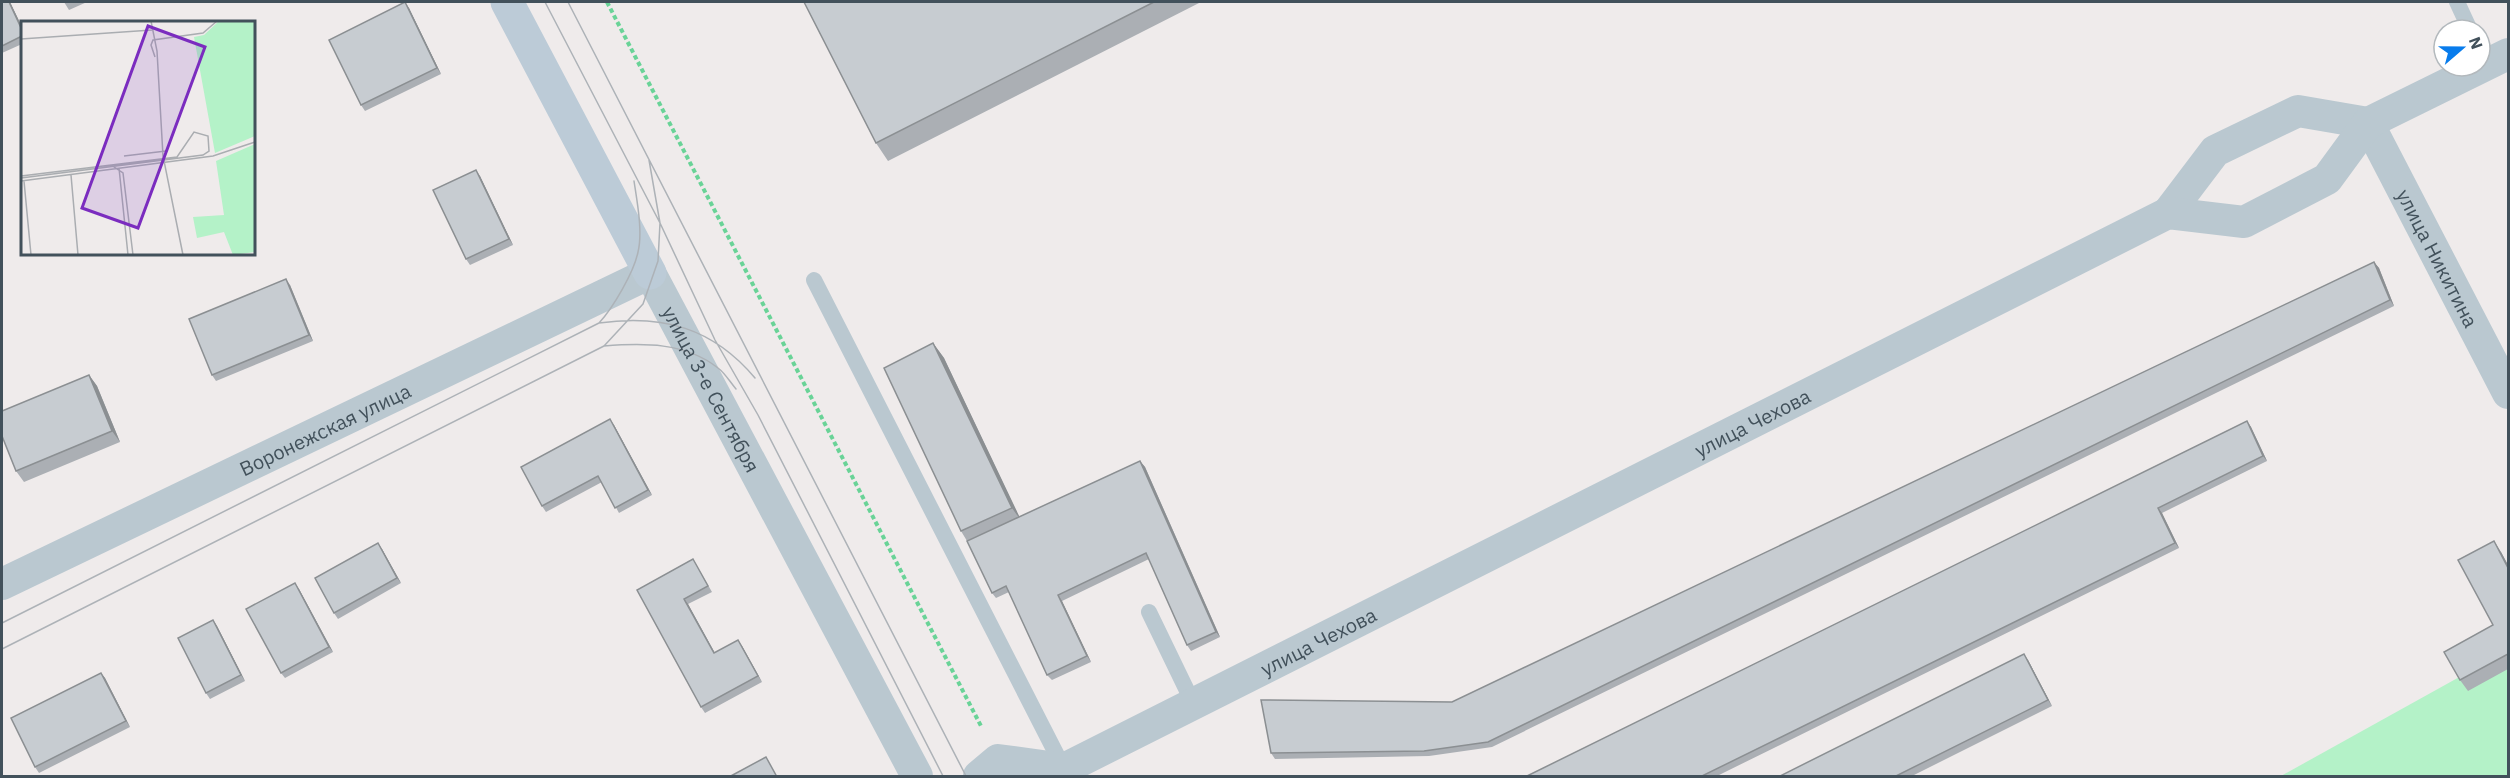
<svg xmlns="http://www.w3.org/2000/svg" width="2510" height="778" font-family="'IBM Plex Sans',sans-serif">
<style>
.green{fill:#b4f2c8}
.lines{fill:none;stroke-linecap:round;stroke-linejoin:round}
.path{stroke:#69d397;stroke-width:4;stroke-dasharray:4.5 3;stroke-linecap:butt}
.lane{stroke:#bac8d0;stroke-width:16}
.street{stroke:#bac8d0;stroke-width:32}
.secondary{stroke:#bccbd7;stroke-width:33}
.tram{stroke:#adb2b7;stroke-width:1.5}
.wall{fill:#abafb4}
.shaded-wall{fill:#8b8f92}
.building{fill:#c7ccd1;stroke:#8b8f92;stroke-width:1.5}
.labels{text-anchor:middle;dominant-baseline:central;stroke-width:4.5;stroke-linejoin:round;paint-order:stroke}
.street-label{font-size:20px;fill:#42515b;stroke:#fff}
.inset-road{fill:none;stroke:#aaadb1;stroke-width:1.5}
.view{fill:#7b2cbf;fill-opacity:0.15;stroke:#7b2cbf;stroke-width:3}
.inset-edge{fill:none;stroke:#42515b;stroke-width:3}
</style>
<rect width="100%" height="100%" fill="#efebeb"/>
<!-- green -->
<path class="green" d="M 2508,650 L 2508,776 L 2281,776 Z"/>
<g class="lines">
<!-- path -->
<path class="path" d="M 607,2 L 982,728"/>
<!-- lane -->
<path class="lane" d="M 2457,2 L 2470,30
M 814,280 L 1064,769
M 1149,612 L 1193,703"/>
<!-- street -->
<g class="street">
<path id="s1" d="M 2168,213 L 2215,151 L 2298,111 L 2368,123 L 2508,393"/>
<path id="s2" d="M 2,584 L 650,273 L 917,776"/>
<path id="s3" d="M 979,776 L 998,760 L 1064,769 L 2168,213 L 2244,222 L 2327,179 L 2368,123 L 2508,54"/>
</g>
<!-- secondary -->
<path class="secondary" d="M 507,2 L 650,273"/>
<!-- tram -->
<path class="tram" d="M 545,2 L 660,223 L 715,340 L 758,415 L 943,776
M 568,2 L 966,776
M 599,323 C 663,314 713,328 755,378
M 604,346 C 643,343 685,342 718,368 C 725,373 730,382 736,389
M 2,623 L 599,323 C 613,308 634,272 638,252 C 643,232 637,201 634,181
M 2,649 L 604,346 L 643,304 L 658,261 L 660,223 L 649,160"/>
</g>
<!-- wall -->
<path class="wall" d="M 2,2 L 10,2 L 22,27 L 22,44 L 2,53 Z
M 64,2 L 87,2 L 69,10 Z
M 804,2 L 1201,2 L 888,161 L 876,143 Z
M 409,8 L 441,74 L 365,111 L 361,105 Z
M 480,176 L 513,245 L 470,265 L 466,259 Z
M 2374,262 L 2379,268 L 2394,306 L 1492,747 L 1429,756 L 1275,759 L 1271,753 L 1452,702 Z
M 290,285 L 313,341 L 216,381 L 212,375 Z
M 933,343 L 944,358 L 1019,517 L 1140,461 L 1145,467 L 1220,637 L 1191,651 L 1187,645 L 1149,559 L 1062,601 L 1091,662 L 1052,680 L 1047,675 L 1009,592 L 996,598 L 992,593 L 967,541 L 961,531 Z
M 89,375 L 97,386 L 120,442 L 24,482 L 16,471 Z
M 2247,421 L 2251,427 L 2267,461 L 2162,513 L 2179,548 L 1715,777 L 1525,777 Z
M 614,425 L 652,495 L 619,513 L 602,482 L 546,512 L 542,506 Z
M 382,549 L 401,583 L 338,619 L 334,613 Z
M 2501,552 L 2508,565 L 2508,669 L 2468,691 L 2460,680 L 2493,625 Z
M 693,559 L 712,592 L 688,604 L 715,653 L 742,646 L 762,682 L 705,713 L 701,707 L 637,590 Z
M 299,589 L 333,652 L 285,678 L 281,673 Z
M 213,620 L 217,626 L 245,681 L 210,699 L 206,693 Z
M 2028,660 L 2052,706 L 1910,777 L 1778,777 Z
M 101,673 L 105,678 L 130,727 L 39,773 L 35,767 Z"/>
<!-- shaded-wall -->
<path class="shaded-wall" d="M 9,2 L 10,2 L 22,27 L 22,30 Z
M 405,2 L 409,8 L 441,74 L 437,68 Z
M 476,170 L 480,176 L 513,245 L 509,239 Z
M 2374,262 L 2379,268 L 2394,306 L 2390,300 Z
M 286,279 L 290,285 L 313,341 L 309,335 Z
M 933,343 L 944,358 L 1022,522 L 1012,508 Z
M 89,375 L 97,386 L 120,442 L 112,431 Z
M 610,419 L 614,425 L 652,495 L 648,490 Z
M 2247,421 L 2251,427 L 2267,461 L 2263,456 Z
M 1140,461 L 1145,467 L 1220,637 L 1216,632 Z
M 2158,508 L 2162,513 L 2179,548 L 2175,543 Z
M 2494,541 L 2501,552 L 2508,565 L 2508,568 Z
M 378,543 L 382,549 L 401,583 L 397,578 Z
M 295,583 L 299,589 L 333,652 L 329,647 Z
M 1058,595 L 1062,601 L 1091,662 L 1087,656 Z
M 684,599 L 688,604 L 718,659 L 714,653 Z
M 213,620 L 217,626 L 245,681 L 241,675 Z
M 738,640 L 742,646 L 762,682 L 758,676 Z
M 2024,654 L 2028,660 L 2052,706 L 2048,700 Z
M 101,673 L 105,678 L 130,727 L 126,721 Z"/>
<!-- building -->
<path class="building" d="M 2,2 L 9,2 L 22,30 L 22,36 L 2,46 Z
M 405,2 L 437,68 L 361,105 L 329,40 Z
M 804,2 L 1154,2 L 876,143 Z
M 476,170 L 509,239 L 466,259 L 433,190 Z
M 2374,262 L 2390,300 L 1488,742 L 1424,751 L 1271,753 L 1261,700 L 1452,702 Z
M 286,279 L 309,335 L 212,375 L 189,319 Z
M 933,343 L 1012,508 L 961,531 L 884,368 Z
M 89,375 L 112,431 L 16,471 L 2,436 L 2,411 Z
M 610,419 L 648,490 L 615,508 L 598,476 L 542,506 L 521,467 Z
M 2247,421 L 2263,456 L 2158,508 L 2175,543 L 1700,777 L 1525,777 Z
M 1140,461 L 1216,632 L 1187,645 L 1146,553 L 1058,595 L 1087,656 L 1047,675 L 1006,586 L 992,593 L 967,541 Z
M 2494,541 L 2508,568 L 2508,654 L 2460,680 L 2444,652 L 2493,625 L 2458,560 Z
M 378,543 L 397,578 L 334,613 L 315,578 Z
M 693,559 L 708,586 L 684,599 L 714,653 L 738,640 L 758,676 L 701,707 L 637,590 Z
M 295,583 L 329,647 L 281,673 L 246,609 Z
M 213,620 L 241,675 L 206,693 L 178,638 Z
M 2024,654 L 2048,700 L 1894,777 L 1778,777 Z
M 101,673 L 126,721 L 35,767 L 11,718 Z
M 766,757 L 777,777 L 729,777 Z"/>
<g class="labels">
<!-- street labels -->
<g class="street-label">
<text stroke="none"><textPath href="#s1" startOffset="393">улица Никитина</textPath></text>
<text stroke="none"><textPath href="#s2" startOffset="850">улица 3-е Сентября</textPath></text>
<text stroke="none"><textPath href="#s3" startOffset="862">улица Чехова</textPath></text>
<text stroke="none"><textPath href="#s2" startOffset="358">Воронежская улица</textPath></text>
<text stroke="none"><textPath href="#s3" startOffset="376">улица Чехова</textPath></text>
</g>
</g>
<!-- overview -->
<g transform="translate(21 21)">
<rect width="234" height="234" fill="#efebeb"/>
<path d="M 198,0 L 234,0 L 234,115 L 194,132 L 173,16 L 183,14 ZM 234,123 L 234,231 L 212,234 L 203,211 L 176,217 L 172,196 L 203,194 L 195,140 Z" fill="#b4f2c8"/>
<path class="inset-road" d="M 130,0 L 136,30 L 142,135 L 162,234M 0,18 L 131,9M 134,36 L 130,24 L 132,19 L 182,12 L 196,0M 103,135 L 145,130M 90,144 L 102,152 L 112,234M 98,147 L 107,234M 50,154 L 57,234M 0,155 L 156,136 L 173,111 L 187,115 L 188,130 L 182,134 L 0,157M 0,160 L 192,135 L 234,121M 3,160 L 10,234"/>
<path class="view" d="M 127,5 L 184,26 L 117,207 L 61,187 Z"/>
<rect width="234" height="234" class="inset-edge"/>
</g>
<!-- border -->
<rect width="2510" height="778" fill="none" stroke="#42515b" stroke-width="6"/>
<!-- north arrow -->
<g transform="translate(2462 48) rotate(70)"><circle r="28" fill="#ffffff" stroke="#b3b9bd" stroke-width="1.5"/>
<path d="M0-4.5L10 22L0 15L-10 22Z" fill="#087cec"/>
<text y="-9" font-size="16" font-weight="bold" text-anchor="middle" fill="#42515b">N</text>
</g>
</svg>
